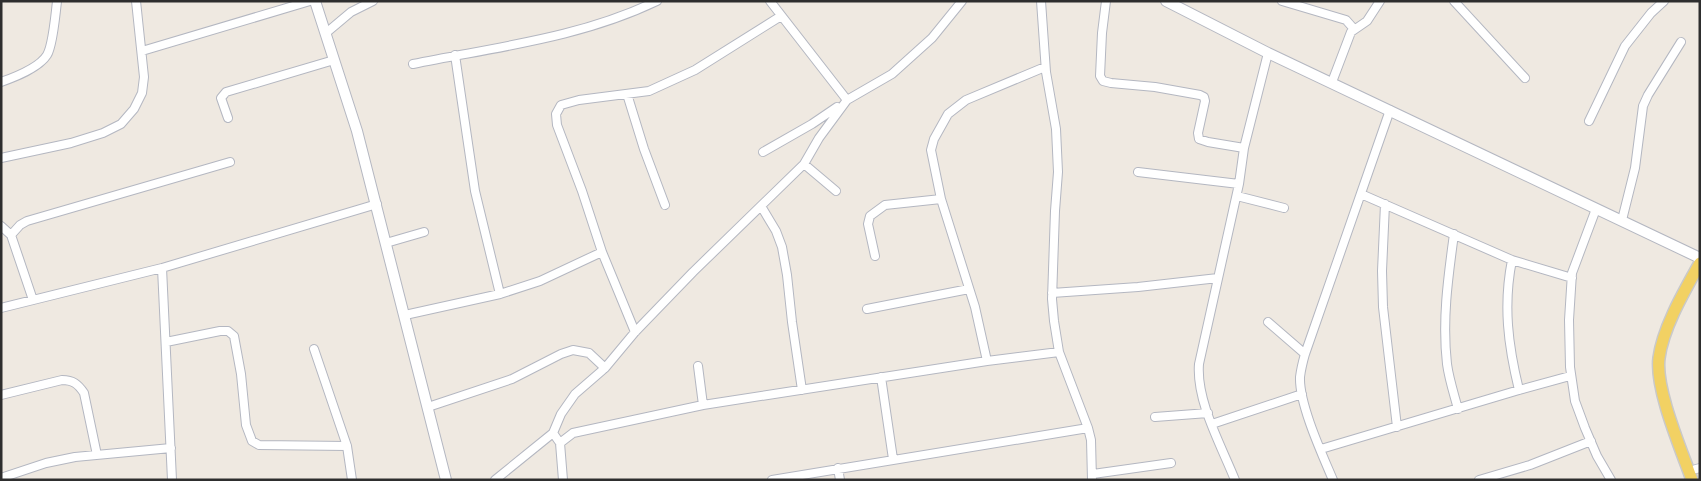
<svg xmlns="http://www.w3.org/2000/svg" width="1701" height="481" font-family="'Fira Sans Condensed',sans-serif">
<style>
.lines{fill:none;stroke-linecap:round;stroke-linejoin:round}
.street-casing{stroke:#b4b7c1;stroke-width:10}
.secondary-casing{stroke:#b4b7c1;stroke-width:12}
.primary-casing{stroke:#c9c9c9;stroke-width:14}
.street{stroke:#fff;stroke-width:8}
.secondary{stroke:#fff;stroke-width:10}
.primary{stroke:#f2d163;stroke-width:11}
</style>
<rect width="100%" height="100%" fill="#efe9e1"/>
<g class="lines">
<!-- street casing -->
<g class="street-casing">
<path id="street" d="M 770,1 L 847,100
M 1041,1 L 1046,72 L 1056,129 L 1058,172 L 1055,211 L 1052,299 L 1054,321 L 1059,352 L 1088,428 L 1091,440 L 1092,480
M 1106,1 L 1102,33 L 1100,76 L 1103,81 L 1111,83 L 1155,87 L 1200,95 L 1204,97 L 1205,101 L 1198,133 L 1199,139 L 1208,142 L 1244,148
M 1282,1 L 1346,20 L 1354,29
M 1454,1 L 1525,78
M 326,33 L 351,12 L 373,1
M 142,51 L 310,1
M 455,55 L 475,191 L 500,294
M 413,64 C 496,47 580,38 657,1
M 1,82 C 15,77 39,68 47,55 C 52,47 56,11 57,1
M 1332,82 L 1351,32 L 1367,21 L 1380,1
M 627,94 L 644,149 L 665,205
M 228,118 L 221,98 L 226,92 L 334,60
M 1589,121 L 1625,46 L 1651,13 L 1664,1
M 763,152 L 812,124 L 837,107
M 1,158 L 71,143 L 103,133 L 121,124 L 134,109 L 142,93 L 144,77 L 136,1
M 804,164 L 836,191
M 1138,172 L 1239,184
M 1361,194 L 1512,260 L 1572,278
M 1237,196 L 1284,208
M 1385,204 L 1382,271 L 1383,307 L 1397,427
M 761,206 L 776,231 L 782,247 L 787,275 L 792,322 L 802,390
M 1596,209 L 1572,273 L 1569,320 L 1570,367 L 1575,401 L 1585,428 L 1597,456 L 1611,480
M 1622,220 L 1635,168 L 1643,106 L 1648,95 L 1681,42
M 1,226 L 11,235 L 33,300
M 1454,234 C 1448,278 1442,320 1447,364 C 1449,379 1454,394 1458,409
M 11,235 L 20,225 L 27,221 L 230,162
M 386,243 L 424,232
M 875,256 L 868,224 L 870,216 L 885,205 L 941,199
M 1512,260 C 1503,305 1508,345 1519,390
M 162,268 L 172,480
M 1052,293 L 1138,287 L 1218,278
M 1,308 L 162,268 L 377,204
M 867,309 L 969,289
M 405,315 L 500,294 L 540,281 L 602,252
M 1268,322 L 1305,354
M 635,332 L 602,252 L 582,191 L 557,125 L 556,114 L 561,105 L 579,100 L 649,91 L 695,70 L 781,16
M 166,342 L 220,331 L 228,331 L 234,336 L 241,374 L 246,425 L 252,441 L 259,445 L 347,446
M 314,349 L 347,446 L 352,480
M 987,361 L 975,307 L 941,199 L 931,150 L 934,139 L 948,114 L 966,100 L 1045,67
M 698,366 L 703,405
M 881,377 L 893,459
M 1,395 L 62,380 C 73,380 78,384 84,393 L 97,455
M 428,407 L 512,379 L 561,354 L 573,350 L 589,353 L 605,368
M 1155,417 L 1208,413
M 1212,424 L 1302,394
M 553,433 L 560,443 L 563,480
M 560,443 L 573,433 L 703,405 L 987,361 L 1059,352
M 1321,449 L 1519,390 L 1570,376
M 838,468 L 840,480
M 1696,469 L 1700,468
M 1093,474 L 1171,463
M 1,478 L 46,463 L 75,457 L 171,448
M 495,480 L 553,433 L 561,414 L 575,394 L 605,368 L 635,332 L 693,272 L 804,164 L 819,138 L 847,100 L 892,74 L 932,38 L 962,1
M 772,480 L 1088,428
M 1235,480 C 1221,445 1196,401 1199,364 L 1239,184 L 1244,148 L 1268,53
M 1333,480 C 1322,454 1299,404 1300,377 C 1301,369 1303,361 1305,354 L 1390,110
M 1479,480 L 1530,465 L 1591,441"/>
</g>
<!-- secondary casing -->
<g class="secondary-casing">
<path id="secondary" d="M 315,1 L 357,131 L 446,480
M 1166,1 L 1268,53 L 1700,258"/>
</g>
<!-- primary casing -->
<g class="primary-casing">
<path id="primary" d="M 1692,480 C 1681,449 1655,389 1659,358 C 1663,327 1685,290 1700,263"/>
</g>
<!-- street -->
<use href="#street" class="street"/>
<!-- secondary -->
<use href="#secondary" class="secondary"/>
<!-- primary -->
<use href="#primary" class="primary"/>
</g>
<!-- border -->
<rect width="1701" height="481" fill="none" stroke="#2e2e2e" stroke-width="5"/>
</svg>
